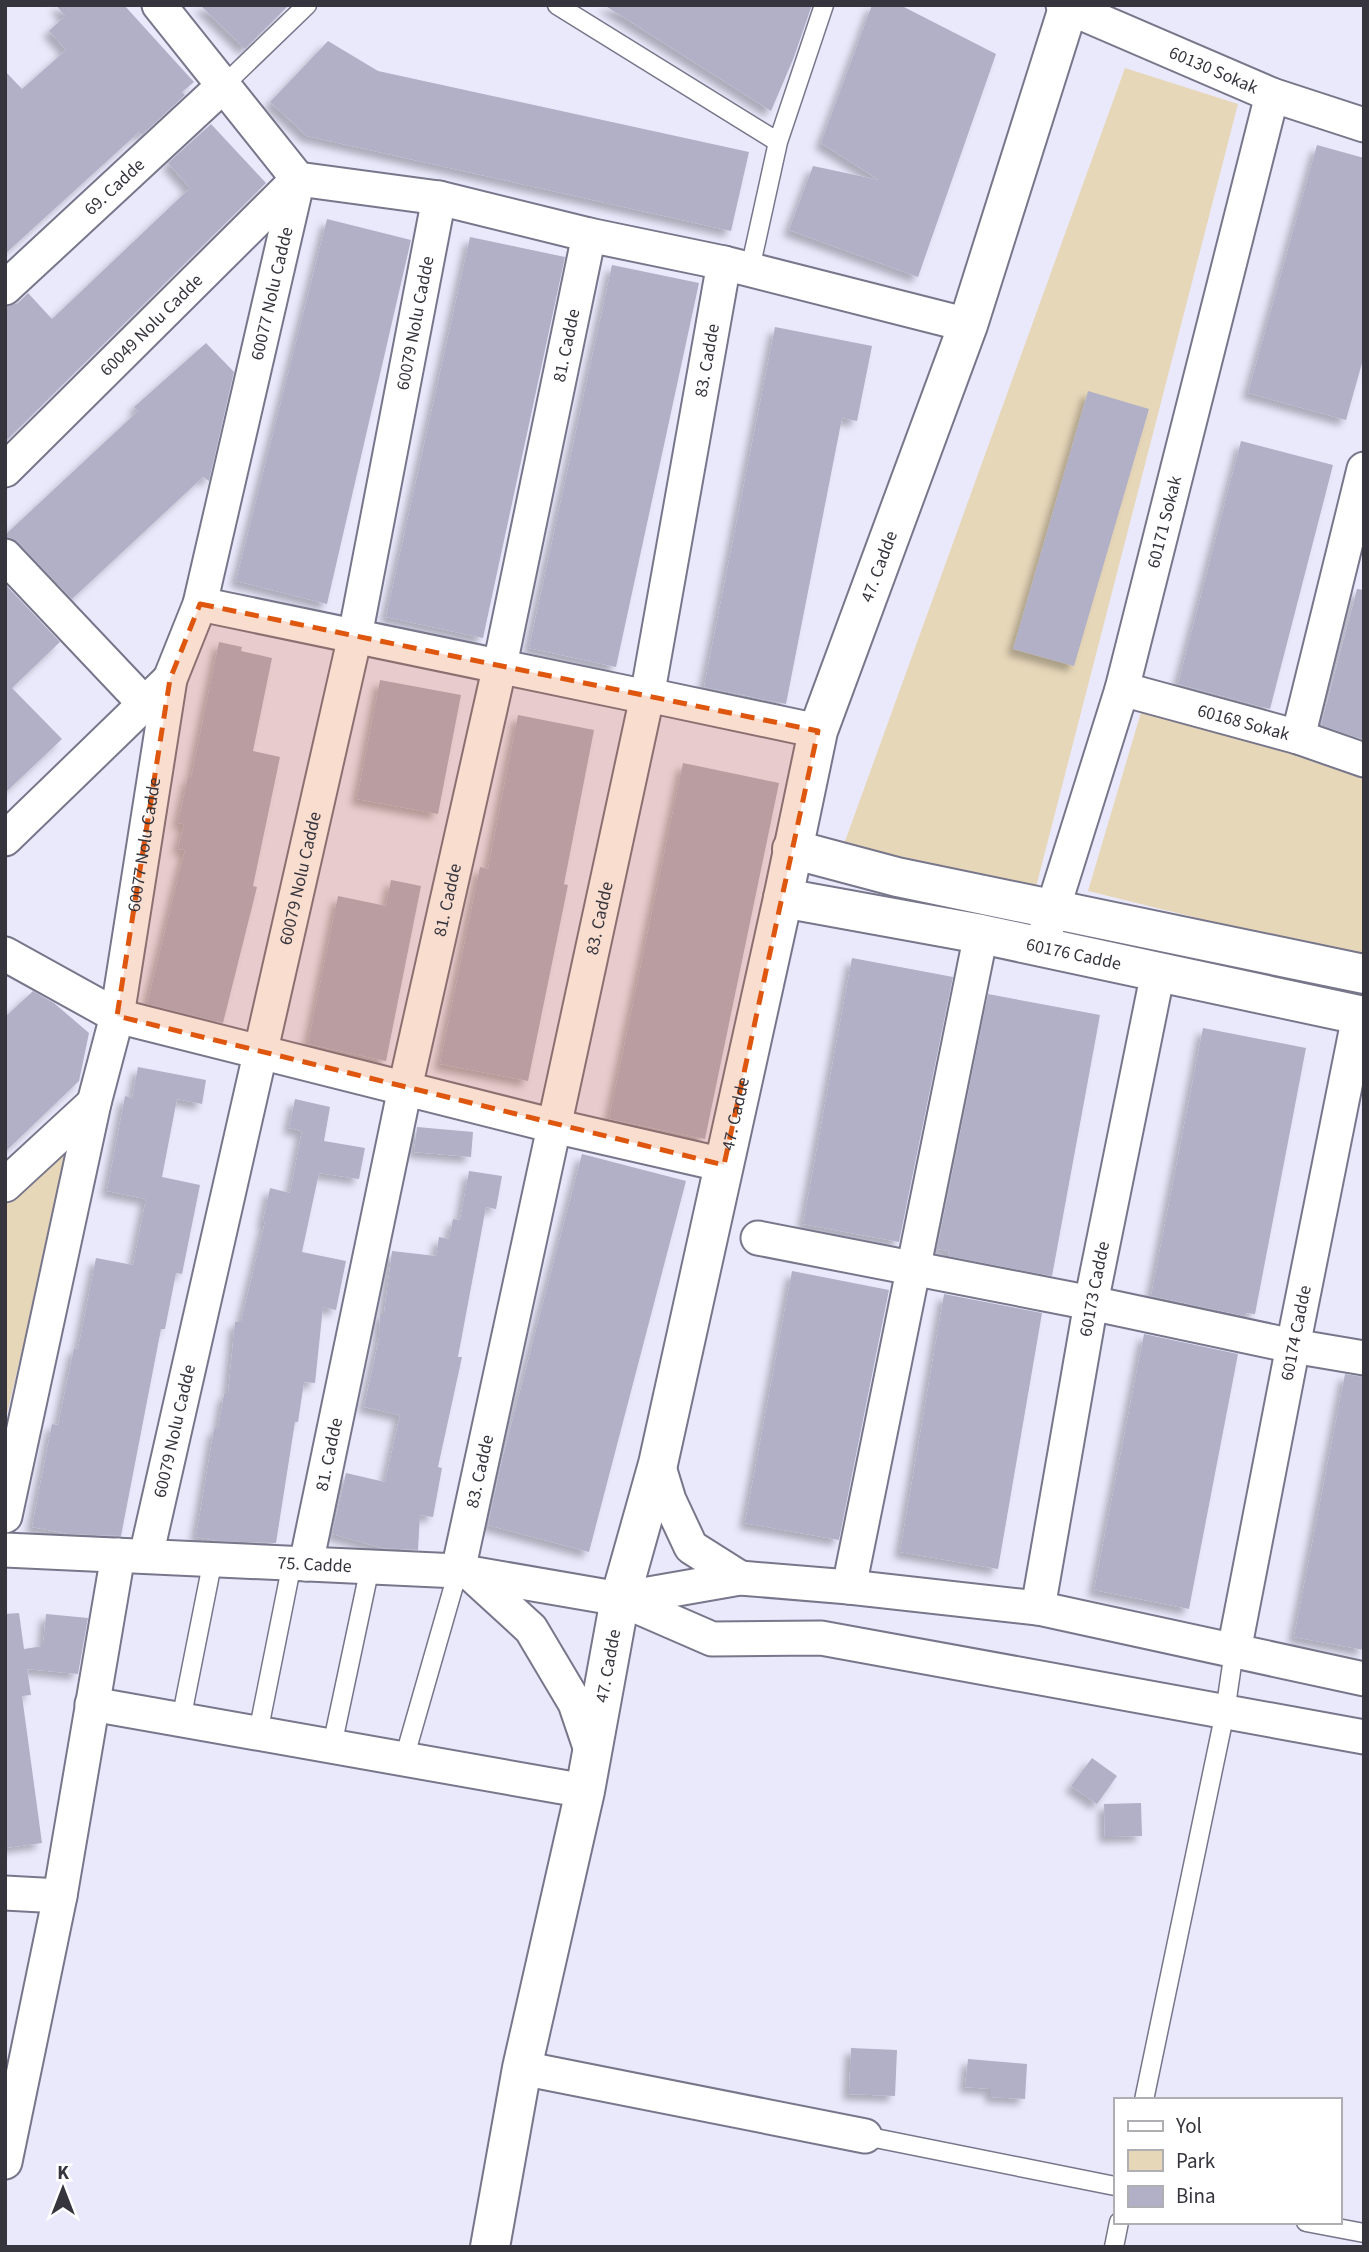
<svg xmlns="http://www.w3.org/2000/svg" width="1369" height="2252" font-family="'Source Sans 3',sans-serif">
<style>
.green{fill:#e7d7b9}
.building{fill:#b1b0c6;filter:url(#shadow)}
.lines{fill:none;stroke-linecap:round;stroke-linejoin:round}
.lane-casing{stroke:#77768a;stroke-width:21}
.street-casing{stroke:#77768a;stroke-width:37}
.secondary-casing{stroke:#77768a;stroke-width:42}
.lane{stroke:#fff;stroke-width:18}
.street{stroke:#fff;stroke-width:33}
.secondary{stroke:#fff;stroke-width:38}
.marked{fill:#df570e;fill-opacity:0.2;stroke:#df570e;stroke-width:5;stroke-dasharray:14 9;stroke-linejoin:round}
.labels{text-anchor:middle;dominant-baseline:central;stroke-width:7;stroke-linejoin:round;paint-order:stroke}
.street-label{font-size:18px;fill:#36353e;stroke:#fff}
</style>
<defs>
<filter id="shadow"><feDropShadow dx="-6" dy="6" stdDeviation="3.5" flood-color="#0004"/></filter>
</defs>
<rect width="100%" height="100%" fill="#eae9fc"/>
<!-- green -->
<path class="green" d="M 1125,68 L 1238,104 L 1036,887 L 844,844 Z
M 1142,709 L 1364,772 L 1363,959 L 1088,891 Z
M 74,1134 L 5,1422 L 5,1201 Z"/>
<!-- building -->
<path class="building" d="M 56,5 L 124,5 L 194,82 L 182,92 L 185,95 L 142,135 L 139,132 L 5,254 L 5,71 L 22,89 L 66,50 L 49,31 L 65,16 Z
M 200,5 L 289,5 L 245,49 Z
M 604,5 L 812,5 L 794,57 L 771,111 Z
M 872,5 L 900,5 L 996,54 L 918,277 L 789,230 L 813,166 L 879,180 L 821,143 Z
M 328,41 L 378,71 L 749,152 L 731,231 L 307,136 L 270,102 Z
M 211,124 L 266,183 L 5,442 L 5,307 L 18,303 L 28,293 L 52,319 L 190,188 L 168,163 Z
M 1317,145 L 1364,158 L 1364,356 L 1346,420 L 1248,393 Z
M 327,219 L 411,240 L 327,604 L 236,581 Z
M 470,237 L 565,257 L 483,638 L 386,617 Z
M 612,265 L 699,283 L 616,667 L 529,648 Z
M 775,327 L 872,346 L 857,421 L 842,418 L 786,704 L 704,687 Z
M 206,343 L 234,372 L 209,481 L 203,477 L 72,599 L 19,543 L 5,537 L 5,535 L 138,411 L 134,407 Z
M 1088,391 L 1149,409 L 1074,666 L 1013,649 Z
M 1241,441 L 1333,465 L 1270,709 L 1178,684 Z
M 5,584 L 60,642 L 12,688 L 62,739 L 5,793 Z
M 1357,589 L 1364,590 L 1364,740 L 1321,725 Z
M 219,642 L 242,647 L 241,651 L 272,658 L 253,751 L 280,757 L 253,886 L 257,887 L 223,1023 L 147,1004 L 185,850 L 178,849 L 184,824 L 178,823 L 188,777 L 191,778 Z
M 380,680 L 461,695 L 438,814 L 357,799 Z
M 518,715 L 594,730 L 564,884 L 568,885 L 528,1081 L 440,1064 L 480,867 L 488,869 Z
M 683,763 L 779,783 L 705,1139 L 609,1119 Z
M 391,880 L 421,886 L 386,1061 L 308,1044 L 338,896 L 386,906 Z
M 852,958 L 953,977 L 899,1242 L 803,1224 Z
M 33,991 L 54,1003 L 89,1033 L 79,1081 L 5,1152 L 5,1017 Z
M 988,994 L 1100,1015 L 1052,1276 L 948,1256 L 949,1251 L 937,1249 Z
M 1203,1028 L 1306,1048 L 1255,1314 L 1246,1313 L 1245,1316 L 1151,1296 Z
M 138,1067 L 206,1080 L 202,1104 L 177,1099 L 162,1177 L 200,1185 L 182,1274 L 176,1273 L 165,1329 L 161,1329 L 121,1536 L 69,1534 L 32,1527 L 52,1424 L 58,1425 L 74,1348 L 78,1349 L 96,1258 L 133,1265 L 146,1199 L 107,1191 L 125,1096 L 132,1098 Z
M 295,1099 L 330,1107 L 324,1141 L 365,1148 L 359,1179 L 319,1173 L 302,1252 L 346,1261 L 336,1310 L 323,1307 L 315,1383 L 304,1382 L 298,1422 L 295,1422 L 276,1543 L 218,1541 L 196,1537 L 214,1429 L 218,1429 L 224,1394 L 228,1394 L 235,1322 L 241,1322 L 265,1222 L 263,1221 L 270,1188 L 290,1193 L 302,1131 L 289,1128 Z
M 417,1127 L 473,1132 L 471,1157 L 414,1152 Z
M 582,1154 L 686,1181 L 589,1552 L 488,1525 L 502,1460 Z
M 469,1171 L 502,1176 L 496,1209 L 486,1207 L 458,1357 L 462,1357 L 438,1467 L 442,1468 L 433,1517 L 420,1515 L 418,1550 L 382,1548 L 332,1534 L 346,1473 L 385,1482 L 400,1415 L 364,1407 L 379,1338 L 380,1314 L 384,1314 L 392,1251 L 436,1256 L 439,1237 L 449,1239 L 453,1219 L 460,1220 Z
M 792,1271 L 889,1290 L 839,1540 L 745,1523 Z
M 944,1294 L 1042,1313 L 998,1569 L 900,1552 Z
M 1144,1334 L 1238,1354 L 1189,1609 L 1094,1590 Z
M 1345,1374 L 1364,1377 L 1364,1650 L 1294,1637 Z
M 19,1613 L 24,1649 L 43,1646 L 46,1614 L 88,1618 L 78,1674 L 27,1669 L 31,1695 L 22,1696 L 42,1843 L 5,1848 L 5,1614 Z
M 1092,1758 L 1117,1776 L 1097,1804 L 1071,1786 Z
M 1141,1803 L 1142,1836 L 1105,1837 L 1104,1804 Z
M 851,2048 L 897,2050 L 895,2096 L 849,2094 Z
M 968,2059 L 1027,2064 L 1025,2099 L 991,2097 L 991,2089 L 965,2087 Z"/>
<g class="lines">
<!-- lane casing -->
<g class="lane-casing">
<path id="lane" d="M 557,5 L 778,142 L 750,269
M 224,85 L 307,5
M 778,142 L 824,5
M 181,1720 L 213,1559
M 258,1733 L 292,1563
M 332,1746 L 370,1567
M 404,1759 L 458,1571
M 1144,2100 L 1225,1712 L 1234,1651
M 865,2136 L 1115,2186
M 1306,2222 L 1364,2233
M 1114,2247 L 1119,2222"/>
</g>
<!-- street casing -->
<g class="street-casing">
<g id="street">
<path d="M 159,5 L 298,179 L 439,198 L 589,235 L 724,263 L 968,325"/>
<path id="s1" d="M 1063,5 L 1272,95 L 1364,125"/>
<path id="s2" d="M 5,288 L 224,85"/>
<path id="s3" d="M 5,470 L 298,179"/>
<path d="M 5,556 L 144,703"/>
<path d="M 200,604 L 647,697"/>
<path id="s4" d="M 1122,689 L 1298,737 L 1364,760"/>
<path d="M 648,695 L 818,731"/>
<path d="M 1298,737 L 1364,469"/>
<path d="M 5,839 L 170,679"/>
<path id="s5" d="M 1045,934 L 1122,689 L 1272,95"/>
<path d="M 5,954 L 117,1016 L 554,1126 L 724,1165"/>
<path d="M 5,1185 L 94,1103"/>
<path d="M 758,1238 L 1091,1303 L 1293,1346 L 1364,1358"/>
<path d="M 658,1464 L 669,1500 L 691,1547 L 740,1578"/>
<path id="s6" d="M 5,1516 L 94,1103 L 117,1016 L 170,679 L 200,604 L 298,179"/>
<path id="s7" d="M 5,1550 L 458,1571 L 620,1599 L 712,1639 L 821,1638 L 1364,1737"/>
<path id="s8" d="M 146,1556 L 355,636 L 439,198"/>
<path id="s9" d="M 306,1564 L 405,1088 L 500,665 L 589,235"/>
<path id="s10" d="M 458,1571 L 647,697 L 724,263"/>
<path d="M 470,1573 L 531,1629 L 575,1703 L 592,1753"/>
<path d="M 849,1587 L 981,934"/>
<path d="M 620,1599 L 740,1578 L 849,1587 L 1038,1608 L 1364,1679"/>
<path id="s11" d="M 1038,1608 L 1091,1303 L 1158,972"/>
<path id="s12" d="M 1234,1651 L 1293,1346 L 1359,1016"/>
<path d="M 92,1704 L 585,1791"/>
<path d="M 5,1893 L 60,1896"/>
<path d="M 522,2068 L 865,2136"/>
<path d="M 5,2162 L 60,1896 L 118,1555"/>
</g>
</g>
<!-- secondary casing -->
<g class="secondary-casing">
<g id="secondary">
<path d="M 792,849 L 897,877 L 1364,974"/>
<path id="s13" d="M 783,898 L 981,934 L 1364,1016"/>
<path id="s14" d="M 490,2247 L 522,2068 L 585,1791 L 620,1599 L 658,1464 L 783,898 L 818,731 L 968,325 L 1069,5"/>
</g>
</g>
<!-- lane -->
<use href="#lane" class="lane"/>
<!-- street -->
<use href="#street" class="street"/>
<!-- secondary -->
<use href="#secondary" class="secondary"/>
</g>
<!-- marked area -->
<path class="marked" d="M 200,604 L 818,731 L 724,1165 L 117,1016 L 170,679 Z"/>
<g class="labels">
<!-- street labels -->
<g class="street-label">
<text stroke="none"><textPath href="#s1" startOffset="164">60130 Sokak</textPath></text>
<text stroke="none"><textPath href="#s2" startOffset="149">69. Cadde</textPath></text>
<text stroke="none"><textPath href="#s6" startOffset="1253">60077 Nolu Cadde</textPath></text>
<text stroke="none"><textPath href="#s8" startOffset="1262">60079 Nolu Cadde</textPath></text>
<text stroke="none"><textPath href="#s3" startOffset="206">60049 Nolu Cadde</textPath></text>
<text stroke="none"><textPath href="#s9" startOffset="1246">81. Cadde</textPath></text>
<text stroke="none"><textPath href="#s10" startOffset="1236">83. Cadde</textPath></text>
<text stroke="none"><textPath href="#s5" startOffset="429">60171 Sokak</textPath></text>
<text stroke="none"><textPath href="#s14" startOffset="1727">47. Cadde</textPath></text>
<text stroke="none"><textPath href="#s4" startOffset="126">60168 Sokak</textPath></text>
<text stroke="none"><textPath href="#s6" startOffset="686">60077 Nolu Cadde</textPath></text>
<text stroke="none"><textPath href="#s8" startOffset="695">60079 Nolu Cadde</textPath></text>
<text stroke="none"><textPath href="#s9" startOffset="679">81. Cadde</textPath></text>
<text stroke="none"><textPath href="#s10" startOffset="668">83. Cadde</textPath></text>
<text stroke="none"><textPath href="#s13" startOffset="296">60176 Cadde</textPath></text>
<text stroke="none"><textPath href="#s14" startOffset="1160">47. Cadde</textPath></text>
<text stroke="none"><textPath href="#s11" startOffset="324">60173 Cadde</textPath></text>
<text stroke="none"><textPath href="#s12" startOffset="324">60174 Cadde</textPath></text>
<text stroke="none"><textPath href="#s8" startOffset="128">60079 Nolu Cadde</textPath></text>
<text stroke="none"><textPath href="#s9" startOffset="112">81. Cadde</textPath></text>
<text stroke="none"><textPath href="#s10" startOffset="102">83. Cadde</textPath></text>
<text stroke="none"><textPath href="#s7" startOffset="310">75. Cadde</textPath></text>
<text stroke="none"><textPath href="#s14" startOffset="593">47. Cadde</textPath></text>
</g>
</g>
<!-- border -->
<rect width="1369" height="2252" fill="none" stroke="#36353e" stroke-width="14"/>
<!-- legend -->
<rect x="1114" y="2098" width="228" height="126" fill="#ffffff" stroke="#afaeb2" stroke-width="2"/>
<rect x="1128" y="2121" width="35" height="10" fill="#ffffff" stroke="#afaeb2" stroke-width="2"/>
<text x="1176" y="2133" font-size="21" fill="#36353e">Yol</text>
<rect x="1128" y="2150" width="35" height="21" fill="#e7d7b9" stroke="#afaeb2" stroke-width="2"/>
<text x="1176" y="2168" font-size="21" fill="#36353e">Park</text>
<rect x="1128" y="2186" width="35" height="21" fill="#b1b0c6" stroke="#afaeb2" stroke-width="2"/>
<text x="1176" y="2203" font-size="21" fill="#36353e">Bina</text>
<!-- north arrow -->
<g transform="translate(63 2189)" stroke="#ffffff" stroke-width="5" paint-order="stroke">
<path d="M0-5L12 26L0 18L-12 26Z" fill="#36353e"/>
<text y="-10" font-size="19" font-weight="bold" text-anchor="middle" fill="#36353e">K</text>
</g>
</svg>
